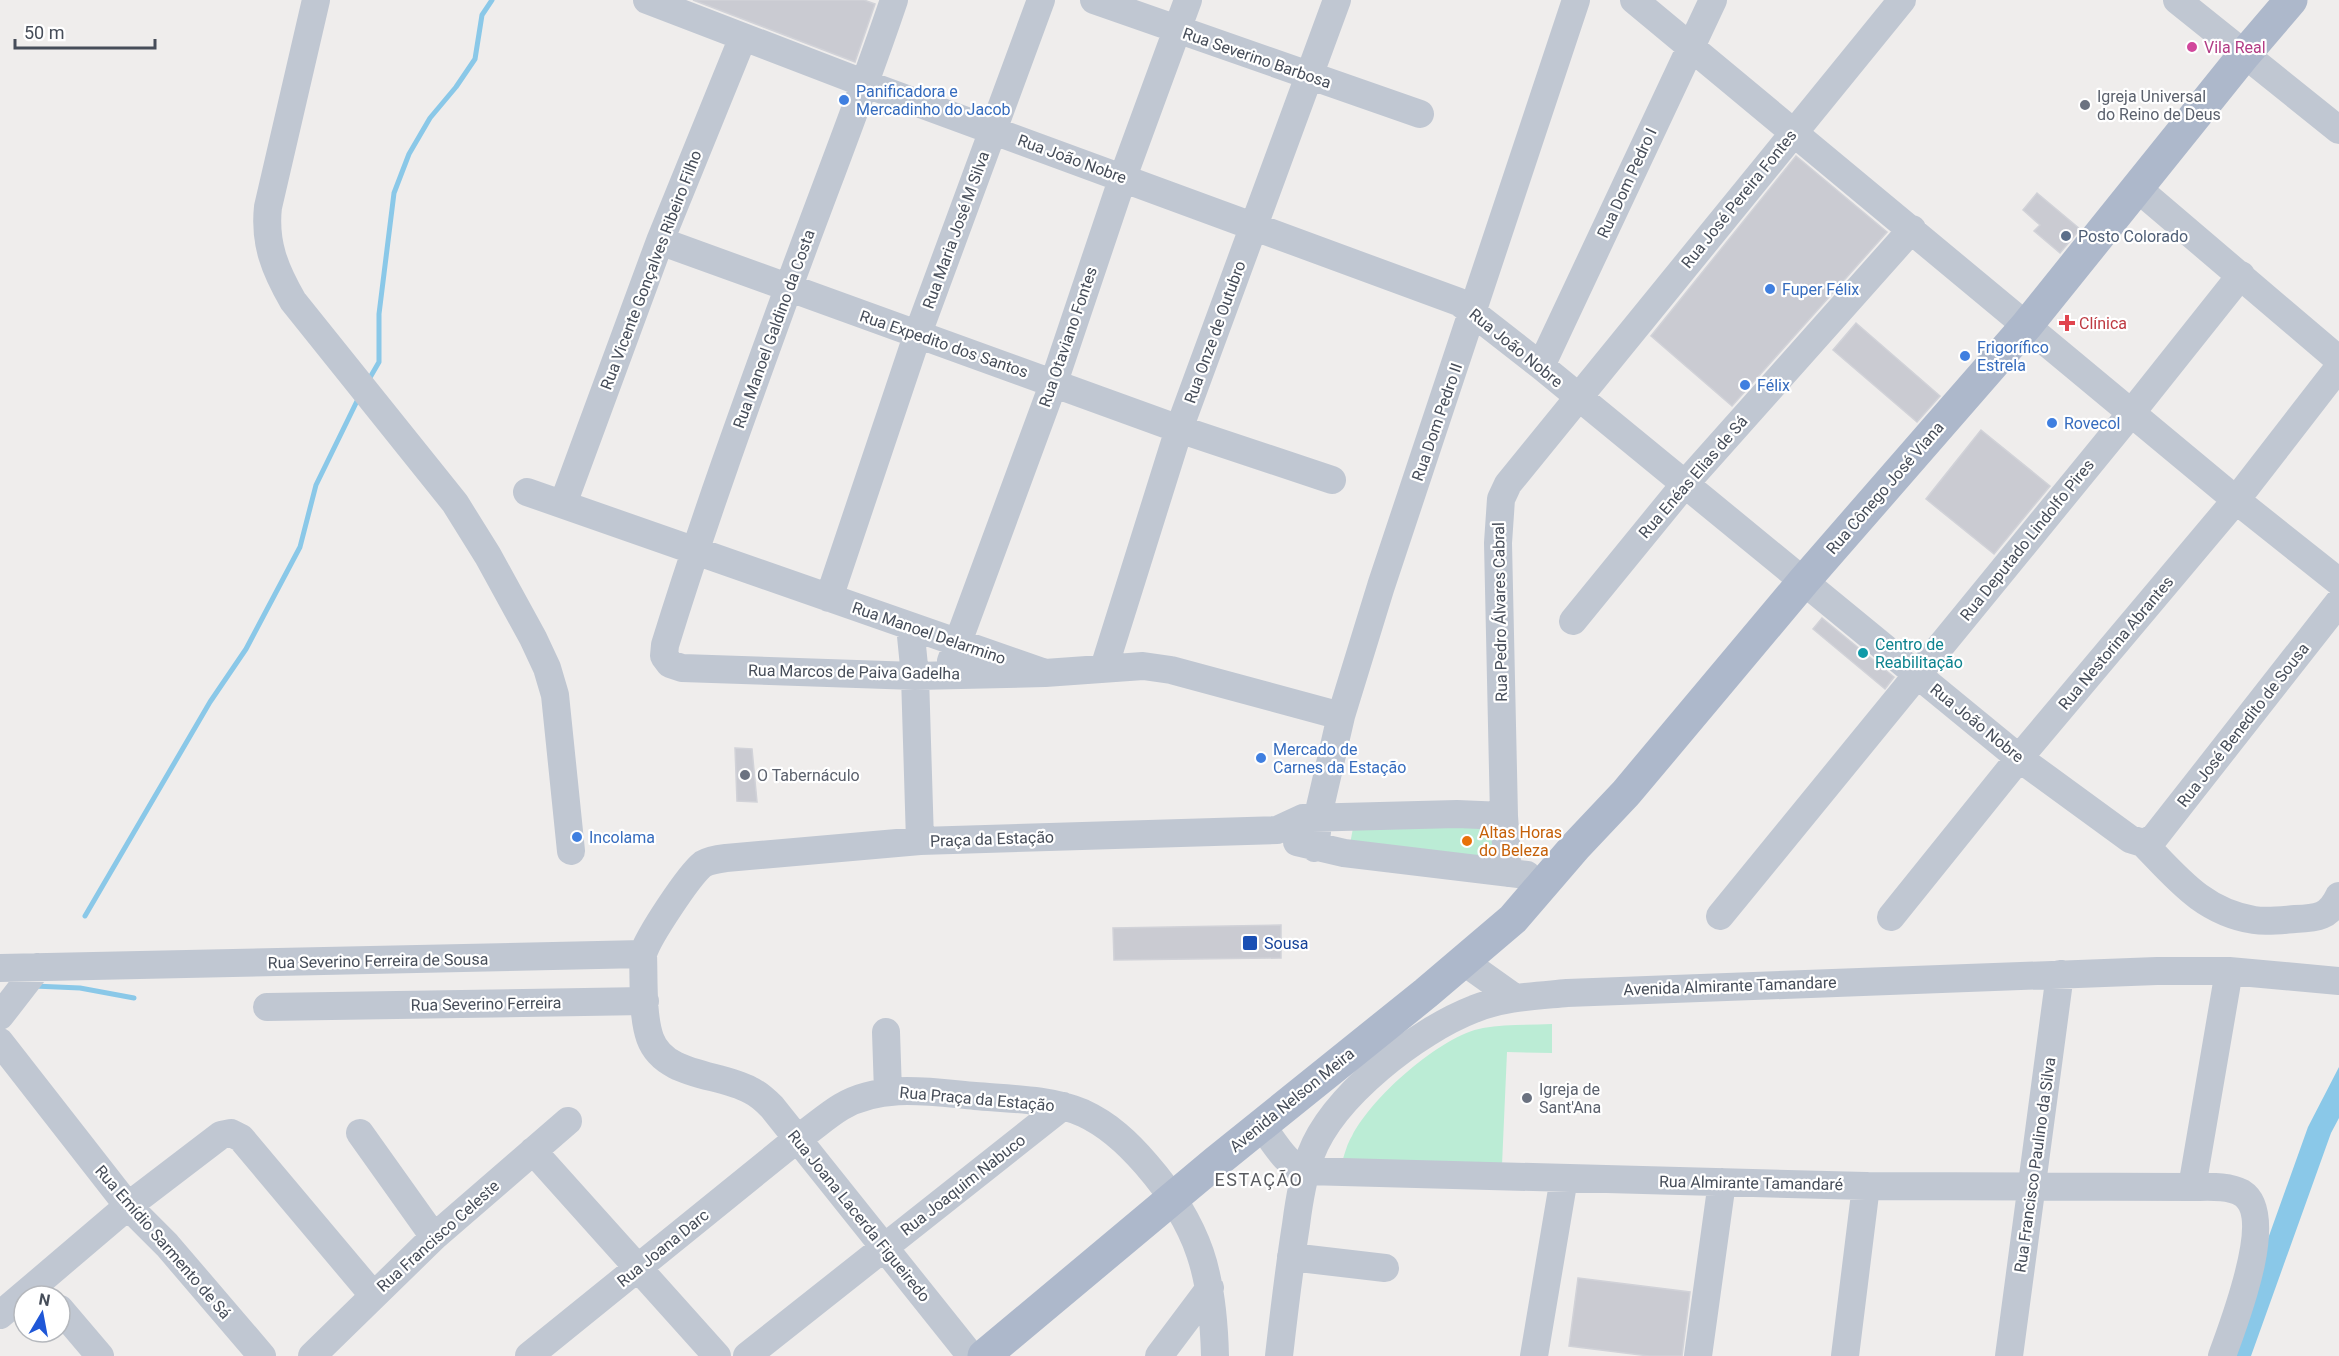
<svg xmlns="http://www.w3.org/2000/svg" width="2339" height="1356" font-family="Roboto,sans-serif">
<style>
.green{fill:#bbecd5}
.water{fill:#8ac8e8}
.lines{fill:none;stroke-linecap:round;stroke-linejoin:round}
.stream{stroke:#8ac8e8;stroke-width:5}
.building{fill:#cacbd2;stroke:#d1d2d8;stroke-width:1.5}
.minor{stroke:#c0c7d2;stroke-width:28}
.major{stroke:#adb8cb;stroke-width:33}
.hotel-dot{fill:#d1479c;stroke:#fff;stroke-width:2}
.shop-dot{fill:#3f7fe0;stroke:#fff;stroke-width:2}
.worship-dot{fill:#6b7280;stroke:#fff;stroke-width:2}
.service-dot{fill:#5c6f8a;stroke:#fff;stroke-width:2}
.health-dot{fill:#e0444e;stroke:#fff;stroke-width:2}
.culture-dot{fill:#0f9aa8;stroke:#fff;stroke-width:2}
.food-dot{fill:#e8710a;stroke:#fff;stroke-width:2}
.transit-dot{fill:#1a4fb4;stroke:#fff;stroke-width:2}
.labels{text-anchor:middle;dominant-baseline:central;stroke-width:4.5;stroke-linejoin:round;paint-order:stroke}
.hotel-label{font-size:16px;fill:#b23c85;stroke:#fff;text-anchor:start}
.street-label{font-size:16px;fill:#464d59;stroke:#fff}
.shop-label{font-size:16px;fill:#366cbe;stroke:#fff;text-anchor:start}
.worship-label{font-size:16px;fill:#5b616d;stroke:#fff;text-anchor:start}
.service-label{font-size:16px;fill:#4e5e75;stroke:#fff;text-anchor:start}
.health-label{font-size:16px;fill:#be3a42;stroke:#fff;text-anchor:start}
.culture-label{font-size:16px;fill:#0d838f;stroke:#fff;text-anchor:start}
.food-label{font-size:16px;fill:#c56008;stroke:#fff;text-anchor:start}
.transit-label{font-size:16px;fill:#164399;stroke:#fff;text-anchor:start}
.neighbourhood-label{font-size:18px;letter-spacing:1.5px;fill:#5a5c61;stroke:#fff}
</style>
<rect width="100%" height="100%" fill="#efedec"/>
<!-- green -->
<path class="green" d="M 1496,824 L 1495,859 L 1350,844 L 1353,828 Z
M 1552,1024 L 1552,1053 L 1507,1052 L 1502,1165 L 1342,1162 C 1345,1153 1347,1144 1352,1136 C 1372,1097 1440,1036 1483,1028 C 1506,1024 1530,1025 1552,1024 Z"/>
<!-- water -->
<path class="water" d="M 2339,1067 L 2339,1118 L 2331,1133 L 2251,1356 L 2226,1356 L 2308,1127 Z"/>
<g class="lines">
<!-- stream -->
<path class="stream" d="M 368,381 L 379,362 L 379,314 L 394,193 L 409,154 L 430,118 L 456,87 L 475,59 L 482,15 L 492,0
M 85,916 L 210,702 L 246,649 L 300,547 L 316,485 L 359,397
M 34,986 L 80,988 L 134,998"/>
</g>
<!-- building -->
<path class="building" d="M 693,0 L 864,0 L 875,4 L 855,62 Z
M 1796,156 L 1887,232 L 1732,406 L 1651,336 Z
M 2037,193 L 2080,229 L 2060,253 L 2034,231 L 2040,225 L 2023,210 Z
M 1856,323 L 1940,396 L 1917,422 L 1833,350 Z
M 1981,430 L 2050,486 L 1994,554 L 1926,499 Z
M 1822,618 L 1894,677 L 1885,689 L 1813,629 Z
M 735,748 L 752,749 L 757,802 L 737,801 Z
M 1281,925 L 1281,958 L 1114,960 L 1113,928 Z
M 1578,1278 L 1690,1292 L 1682,1356 L 1649,1356 L 1569,1346 Z"/>
<g class="lines">
<!-- minor -->
<path class="minor" d="M 316,0 L 268,207 C 264,243 275,270 293,301 L 455,503 L 488,556 L 533,638 L 547,668 L 555,695 L 571,851
M 647,0 L 866,84 L 1459,302 L 1541,366 L 2019,758 L 2130,839 L 2143,843
M 894,0 C 861,98 823,193 788,289 C 745,407 702,525 665,645 L 664,656 L 670,664 L 682,668 L 915,676 L 1045,673
M 1094,0 L 1420,114
M 1634,0 L 2236,500 L 2339,582
M 2177,0 L 2339,130
M 2137,188 L 2339,360
M 660,241 L 1179,429 L 1332,480
M 1541,366 L 1713,0
M 527,492 L 1045,673 L 1143,666 L 1171,670 L 1341,716
M 563,504 L 660,241 L 743,37
M 829,598 L 917,336 L 1041,0
M 1573,621 L 1684,485 L 1912,229
M 910,626 L 915,676 L 920,841
M 951,661 L 1054,382 L 1123,177 L 1188,0
M 1104,668 L 1179,429 L 1337,0
M 1297,842 L 1344,853 L 1527,875
M 2143,843 L 2154,838 L 2339,602
M 2143,843 C 2177,878 2203,912 2254,920 C 2267,922 2282,920 2295,919 C 2318,918 2329,917 2339,896
M 1315,848 L 1320,807 L 1341,716 L 1381,586 L 1576,0
M 1508,873 L 1504,816 L 1498,543 L 1501,499 L 1508,484 L 1902,0
M 1720,916 L 2132,412 L 2241,275
M 1891,917 L 2019,758 L 2236,500 L 2339,367
M 643,954 C 644,979 642,1015 650,1038 C 664,1077 719,1073 750,1090 C 759,1094 766,1101 772,1107 L 971,1356
M 1463,961 L 1515,998
M 0,968 L 643,954 C 648,937 689,875 703,864 C 710,860 718,859 726,858 L 920,841 L 1277,830 L 1303,818 L 1457,814 L 1504,816
M 267,1007 L 645,1001
M 0,1016 L 38,967
M 886,1032 L 888,1092
M 0,1042 L 128,1206 L 167,1245 L 262,1356
M 1261,1125 C 1273,1140 1286,1166 1306,1171 L 1866,1186 L 2192,1187 C 2207,1187 2228,1185 2242,1193 C 2277,1215 2233,1325 2222,1356
M 360,1133 L 434,1237
M 533,1151 L 717,1356
M 2192,1187 L 2229,971
M 1291,1257 L 1385,1268
M 60,1309 L 100,1356
M 0,1315 L 128,1206 L 221,1135 L 231,1133 L 241,1138 L 373,1295
M 312,1356 L 434,1237 L 568,1121
M 529,1356 L 797,1139 C 812,1129 826,1116 841,1107 C 881,1083 931,1092 975,1096 C 1011,1099 1050,1099 1083,1113 C 1109,1125 1128,1143 1146,1164 C 1200,1226 1213,1275 1215,1356
M 747,1356 L 1063,1106
M 1159,1356 L 1210,1288
M 1279,1356 C 1284,1312 1289,1269 1296,1225 C 1299,1201 1303,1177 1311,1154 C 1333,1096 1417,1031 1474,1009 C 1503,997 1536,996 1567,993 L 2157,971 L 2229,971 L 2339,981
M 1534,1356 L 1564,1178
M 1698,1356 L 1722,1182
M 1845,1356 L 1866,1186
M 2009,1356 L 2060,974"/>
<!-- major -->
<path class="major" d="M 984,1356 L 1216,1162 L 1426,993 L 1513,919 L 1575,847 L 1626,793 L 1803,582 L 2027,325 L 2244,55 L 2291,0"/>
</g>
<!-- markers -->
<circle class="hotel-dot" cx="2192" cy="47" r="6"/>
<g class="shop-dot">
<circle cx="844" cy="100" r="6"/>
<circle cx="1770" cy="289" r="6"/>
<circle cx="1965" cy="356" r="6"/>
<circle cx="1745" cy="385" r="6"/>
<circle cx="2052" cy="423" r="6"/>
<circle cx="1261" cy="758" r="6"/>
<circle cx="577" cy="837" r="6"/>
</g>
<g class="worship-dot">
<circle cx="2085" cy="105" r="6"/>
<circle cx="745" cy="775" r="6"/>
<circle cx="1527" cy="1098" r="6"/>
</g>
<circle class="service-dot" cx="2066" cy="236" r="6"/>
<path class="health-dot" d="M2064 314h6v6h6v6h-6v6h-6v-6h-6v-6h6z"/>
<circle class="culture-dot" cx="1863" cy="653" r="6"/>
<circle class="food-dot" cx="1467" cy="841" r="6"/>
<rect class="transit-dot" x="1242" y="935" width="16" height="16" rx="3"/>
<g class="labels">
<!-- hotel labels -->
<g class="hotel-label">
<text x="2204" y="47">Vila Real</text>
</g>
<!-- street labels -->
<g class="street-label">
<text transform="translate(1257 58) rotate(19)">Rua Severino Barbosa</text>
<text transform="translate(1072 159) rotate(20)">Rua João Nobre</text>
<text transform="translate(1627 183) rotate(-65)">Rua Dom Pedro I</text>
<text transform="translate(1739 199) rotate(-51)">Rua José Pereira Fontes</text>
<text transform="translate(956 230) rotate(-70)">Rua Maria José M Silva</text>
<text transform="translate(651 270) rotate(-69)">Rua Vicente Gonçalves Ribeiro Filho</text>
<text transform="translate(774 329) rotate(-70)">Rua Manoel Galdino da Costa</text>
<text transform="translate(1215 332) rotate(-70)">Rua Onze de Outubro</text>
<text transform="translate(1068 337) rotate(-71)">Rua Otaviano Fontes</text>
<text transform="translate(944 344) rotate(19)">Rua Expedito dos Santos</text>
<text transform="translate(1516 348) rotate(39)">Rua João Nobre</text>
<text transform="translate(1437 422) rotate(-71)">Rua Dom Pedro II</text>
<text transform="translate(1693 477) rotate(-49)">Rua Enéas Elias de Sá</text>
<text transform="translate(1885 488) rotate(-49)">Rua Cônego José Viana</text>
<text transform="translate(2027 540) rotate(-51)">Rua Deputado Lindolfo Pires</text>
<text transform="translate(1500 612) rotate(-91)">Rua Pedro Álvares Cabral</text>
<text transform="translate(929 633) rotate(19)">Rua Manoel Delarmino</text>
<text transform="translate(2116 643) rotate(-50)">Rua Nestorina Abrantes</text>
<text transform="translate(854 672) rotate(1)">Rua Marcos de Paiva Gadelha</text>
<text transform="translate(1977 723) rotate(39)">Rua João Nobre</text>
<text transform="translate(2243 725) rotate(-52)">Rua José Benedito de Sousa</text>
<text transform="translate(992 839) rotate(-2)">Praça da Estação</text>
<text transform="translate(378 961) rotate(-1)">Rua Severino Ferreira de Sousa</text>
<text transform="translate(1730 986) rotate(-2)">Avenida Almirante Tamandare</text>
<text transform="translate(486 1004) rotate(-1)">Rua Severino Ferreira</text>
<text transform="translate(977 1099) rotate(5)">Rua Praça da Estação</text>
<text transform="translate(1292 1100) rotate(-39)">Avenida Nelson Meira</text>
<text transform="translate(2035 1165) rotate(-82)">Rua Francisco Paulino da Silva</text>
<text transform="translate(1751 1183) rotate(1)">Rua Almirante Tamandaré</text>
<text transform="translate(963 1185) rotate(-38)">Rua Joaquim Nabuco</text>
<text transform="translate(859 1216) rotate(51)">Rua Joana Lacerda Figueiredo</text>
<text transform="translate(438 1236) rotate(-42)">Rua Francisco Celeste</text>
<text transform="translate(163 1242) rotate(49)">Rua Emídio Sarmento de Sá</text>
<text transform="translate(663 1248) rotate(-39)">Rua Joana Darc</text>
</g>
<!-- shop labels -->
<g class="shop-label">
<text x="856" y="91">Panificadora e<tspan x="856" dy="18">Mercadinho do Jacob</tspan></text>
<text x="1782" y="289">Fuper Félix</text>
<text x="1977" y="347">Frigorífico<tspan x="1977" dy="18">Estrela</tspan></text>
<text x="1757" y="385">Félix</text>
<text x="2064" y="423">Rovecol</text>
<text x="1273" y="749">Mercado de<tspan x="1273" dy="18">Carnes da Estação</tspan></text>
<text x="589" y="837">Incolama</text>
</g>
<!-- worship labels -->
<g class="worship-label">
<text x="2097" y="96">Igreja Universal<tspan x="2097" dy="18">do Reino de Deus</tspan></text>
<text x="757" y="775">O Tabernáculo</text>
<text x="1539" y="1089">Igreja de<tspan x="1539" dy="18">Sant'Ana</tspan></text>
</g>
<!-- service labels -->
<g class="service-label">
<text x="2078" y="236">Posto Colorado</text>
</g>
<!-- health labels -->
<g class="health-label">
<text x="2079" y="323">Clínica</text>
</g>
<!-- culture labels -->
<g class="culture-label">
<text x="1875" y="644">Centro de<tspan x="1875" dy="18">Reabilitação</tspan></text>
</g>
<!-- food labels -->
<g class="food-label">
<text x="1479" y="832">Altas Horas<tspan x="1479" dy="18">do Beleza</tspan></text>
</g>
<!-- transit labels -->
<g class="transit-label">
<text x="1264" y="943">Sousa</text>
</g>
<!-- neighbourhood labels -->
<g class="neighbourhood-label">
<text x="1259" y="1179">ESTAÇÃO</text>
</g>
</g>
<!-- north arrow -->
<g transform="translate(42 1314) rotate(10)"><circle r="28" fill="#ffffff" stroke="#b5b8bd" stroke-width="1.5"/>
<path d="M0-4.5L10 22L0 15L-10 22Z" fill="#1f57d7"/>
<text y="-9" font-size="16" font-weight="bold" text-anchor="middle" fill="#464d59">N</text>
</g>
<!-- scale -->
<path d="M15 39v9h140v-9" fill="none" stroke="#464d59" stroke-width="3"/>
<text x="24" y="39" font-size="18" fill="#464d59" stroke="#ffffff" stroke-width="4.5" paint-order="stroke">50 m</text>
</svg>
